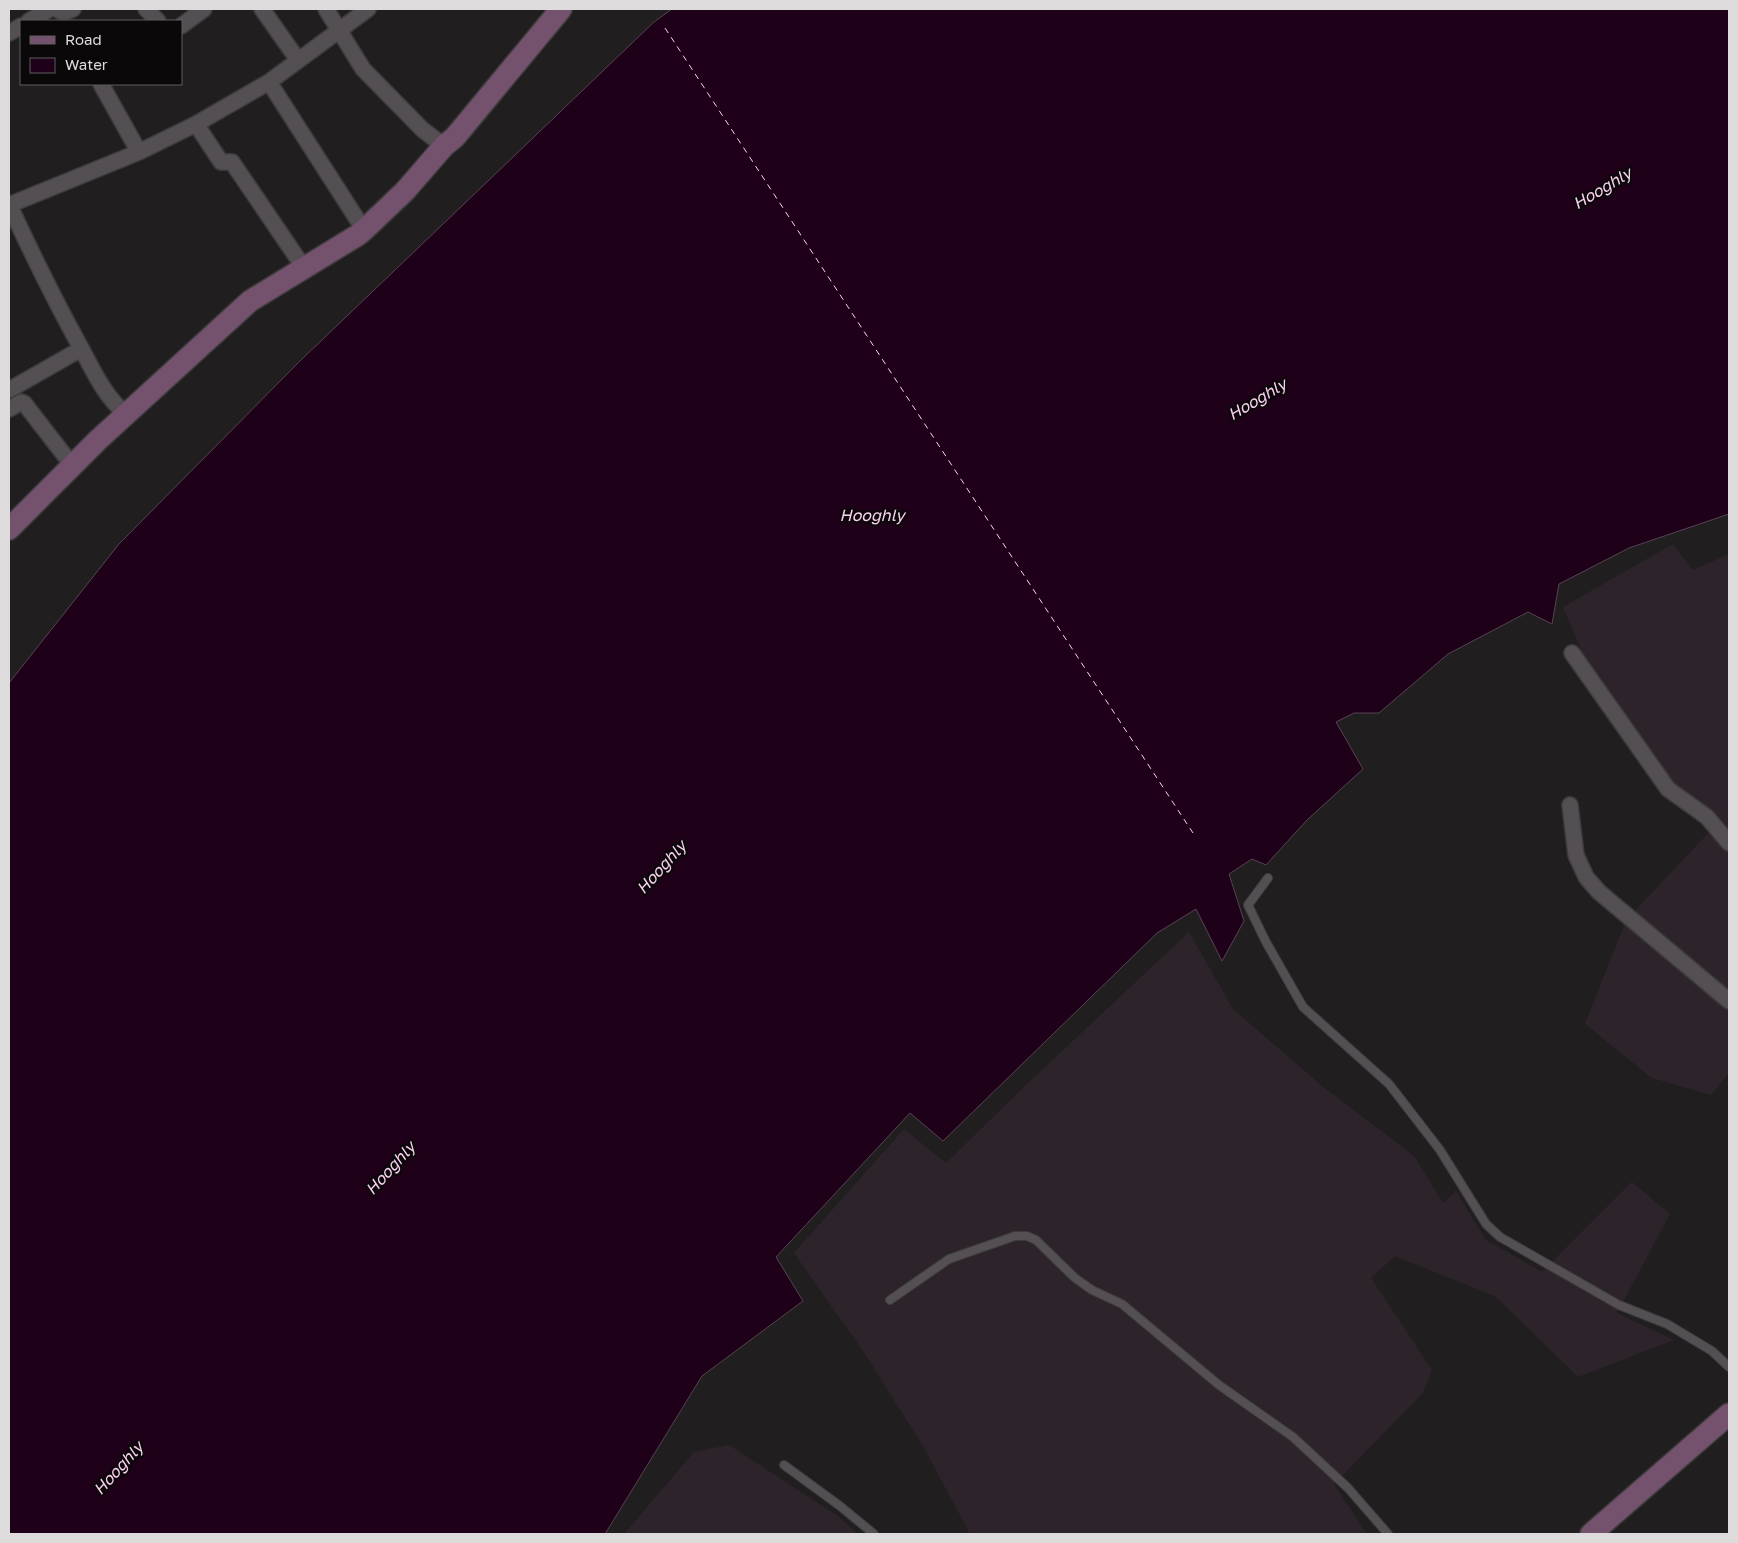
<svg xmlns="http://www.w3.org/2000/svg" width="1738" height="1543" font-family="'Golos Text',sans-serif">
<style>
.built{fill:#2c242a}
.water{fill:#1e0018;stroke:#584253}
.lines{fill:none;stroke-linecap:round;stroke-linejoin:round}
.ferry{stroke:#fdd1f1;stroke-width:1;stroke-dasharray:6 5;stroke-linecap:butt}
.lane-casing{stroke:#3e3b3d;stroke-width:10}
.street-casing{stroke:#3e3b3d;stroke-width:18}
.secondary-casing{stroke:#3e3b3d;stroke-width:24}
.lane{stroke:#534f52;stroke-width:8}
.street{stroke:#534f52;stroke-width:15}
.secondary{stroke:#74526d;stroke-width:21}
.labels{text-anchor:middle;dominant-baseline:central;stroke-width:4.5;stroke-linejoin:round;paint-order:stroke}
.water-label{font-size:16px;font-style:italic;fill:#fdd1f1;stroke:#0a0809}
</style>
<rect width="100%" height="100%" fill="#211e20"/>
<!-- built -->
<path class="built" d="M 1673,544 L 1693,570 L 1729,554 L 1729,1073 L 1711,1095 L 1652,1078 L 1585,1024 L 1626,920 L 1719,822 L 1669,780 L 1587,663 L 1563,607 Z
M 1189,932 L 1233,1009 L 1321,1085 L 1414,1156 L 1443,1203 L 1456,1191 L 1486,1240 L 1542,1272 L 1632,1182 L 1670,1214 L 1617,1313 L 1674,1340 L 1578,1377 L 1495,1296 L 1395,1256 L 1371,1278 L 1432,1370 L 1423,1393 L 1334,1484 L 1367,1534 L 970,1534 L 923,1446 L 865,1354 L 794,1253 L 904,1129 L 946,1163 L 1028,1083 Z
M 729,1445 L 838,1516 L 858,1534 L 624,1534 L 694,1452 Z"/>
<!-- water -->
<path class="water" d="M 672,9 L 1729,9 L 1729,514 L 1629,548 L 1559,584 L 1552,624 L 1528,612 L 1448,654 L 1379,713 L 1354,713 L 1336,722 L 1363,769 L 1307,820 L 1266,865 L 1252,859 L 1229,874 L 1244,921 L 1222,961 L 1196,909 L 1157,933 L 943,1141 L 910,1113 L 776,1257 L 803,1301 L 702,1376 L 605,1534 L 9,1534 L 9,683 L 119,544 L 300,361 L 654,22 Z"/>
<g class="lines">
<!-- ferry -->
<path class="ferry" d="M 665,28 L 1193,833"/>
<!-- lane casing -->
<g class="lane-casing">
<path id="lane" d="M 1268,878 L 1248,905 L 1266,942 L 1303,1007 L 1389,1084 L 1440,1150 L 1486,1224 L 1500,1237 L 1619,1305 L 1667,1324 L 1712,1351 L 1729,1367
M 890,1300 L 949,1259 L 1015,1236 L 1027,1236 L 1036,1240 L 1075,1278 L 1092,1290 L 1122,1304 L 1219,1385 L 1293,1437 L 1348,1488 L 1388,1534
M 784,1465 L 840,1506 L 874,1534"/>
</g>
<!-- street casing -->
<g class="street-casing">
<path id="street" d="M 57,9 C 63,14 66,12 73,9
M 146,9 L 158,21
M 262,9 L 298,60
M 326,9 L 363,69 L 423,130 L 444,146
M 29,21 L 50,9
M 181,26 L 204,9
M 9,33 L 21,26
M 269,82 L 364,230
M 101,84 L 139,152
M 196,124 L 221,162 L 232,162 L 304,268
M 9,204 C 31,252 55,301 81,348 C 94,372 105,397 126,414
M 9,205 L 139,152 L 196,124 L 269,82 L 368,9
M 9,390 L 81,349
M 9,409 L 21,402 L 24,403 L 72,465
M 1572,653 L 1668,789 L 1707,817 L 1729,843
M 1570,805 L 1576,855 L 1586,877 L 1599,892 L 1729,1001"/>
</g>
<!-- secondary casing -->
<g class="secondary-casing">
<path id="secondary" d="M 9,529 L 98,440 L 250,301 L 358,235 L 364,230 L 405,191 L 444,146 L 455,137 L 561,9
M 1591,1534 L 1729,1414"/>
</g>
<!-- lane -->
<use href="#lane" class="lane"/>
<!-- street -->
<use href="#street" class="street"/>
<!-- secondary -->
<use href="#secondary" class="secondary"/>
</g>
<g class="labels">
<!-- water labels -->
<g class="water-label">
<text transform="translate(1602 188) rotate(-31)">Hooghly</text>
<text transform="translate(1257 399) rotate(-31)">Hooghly</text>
<text x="872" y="515">Hooghly</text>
<text transform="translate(661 867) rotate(-48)">Hooghly</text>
<text transform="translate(390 1168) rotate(-48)">Hooghly</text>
<text transform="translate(118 1468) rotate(-48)">Hooghly</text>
</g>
</g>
<!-- border -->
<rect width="1738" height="1543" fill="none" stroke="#dedbdd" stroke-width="20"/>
<!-- legend -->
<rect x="20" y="20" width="162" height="65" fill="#0a0809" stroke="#5f5c5e"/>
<rect x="30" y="36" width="25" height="8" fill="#74526d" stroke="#5f5c5e"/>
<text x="65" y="45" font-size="15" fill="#dedbdd">Road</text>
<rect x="30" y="58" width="25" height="15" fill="#1e0018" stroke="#5f5c5e"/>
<text x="65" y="70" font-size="15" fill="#dedbdd">Water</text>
</svg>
